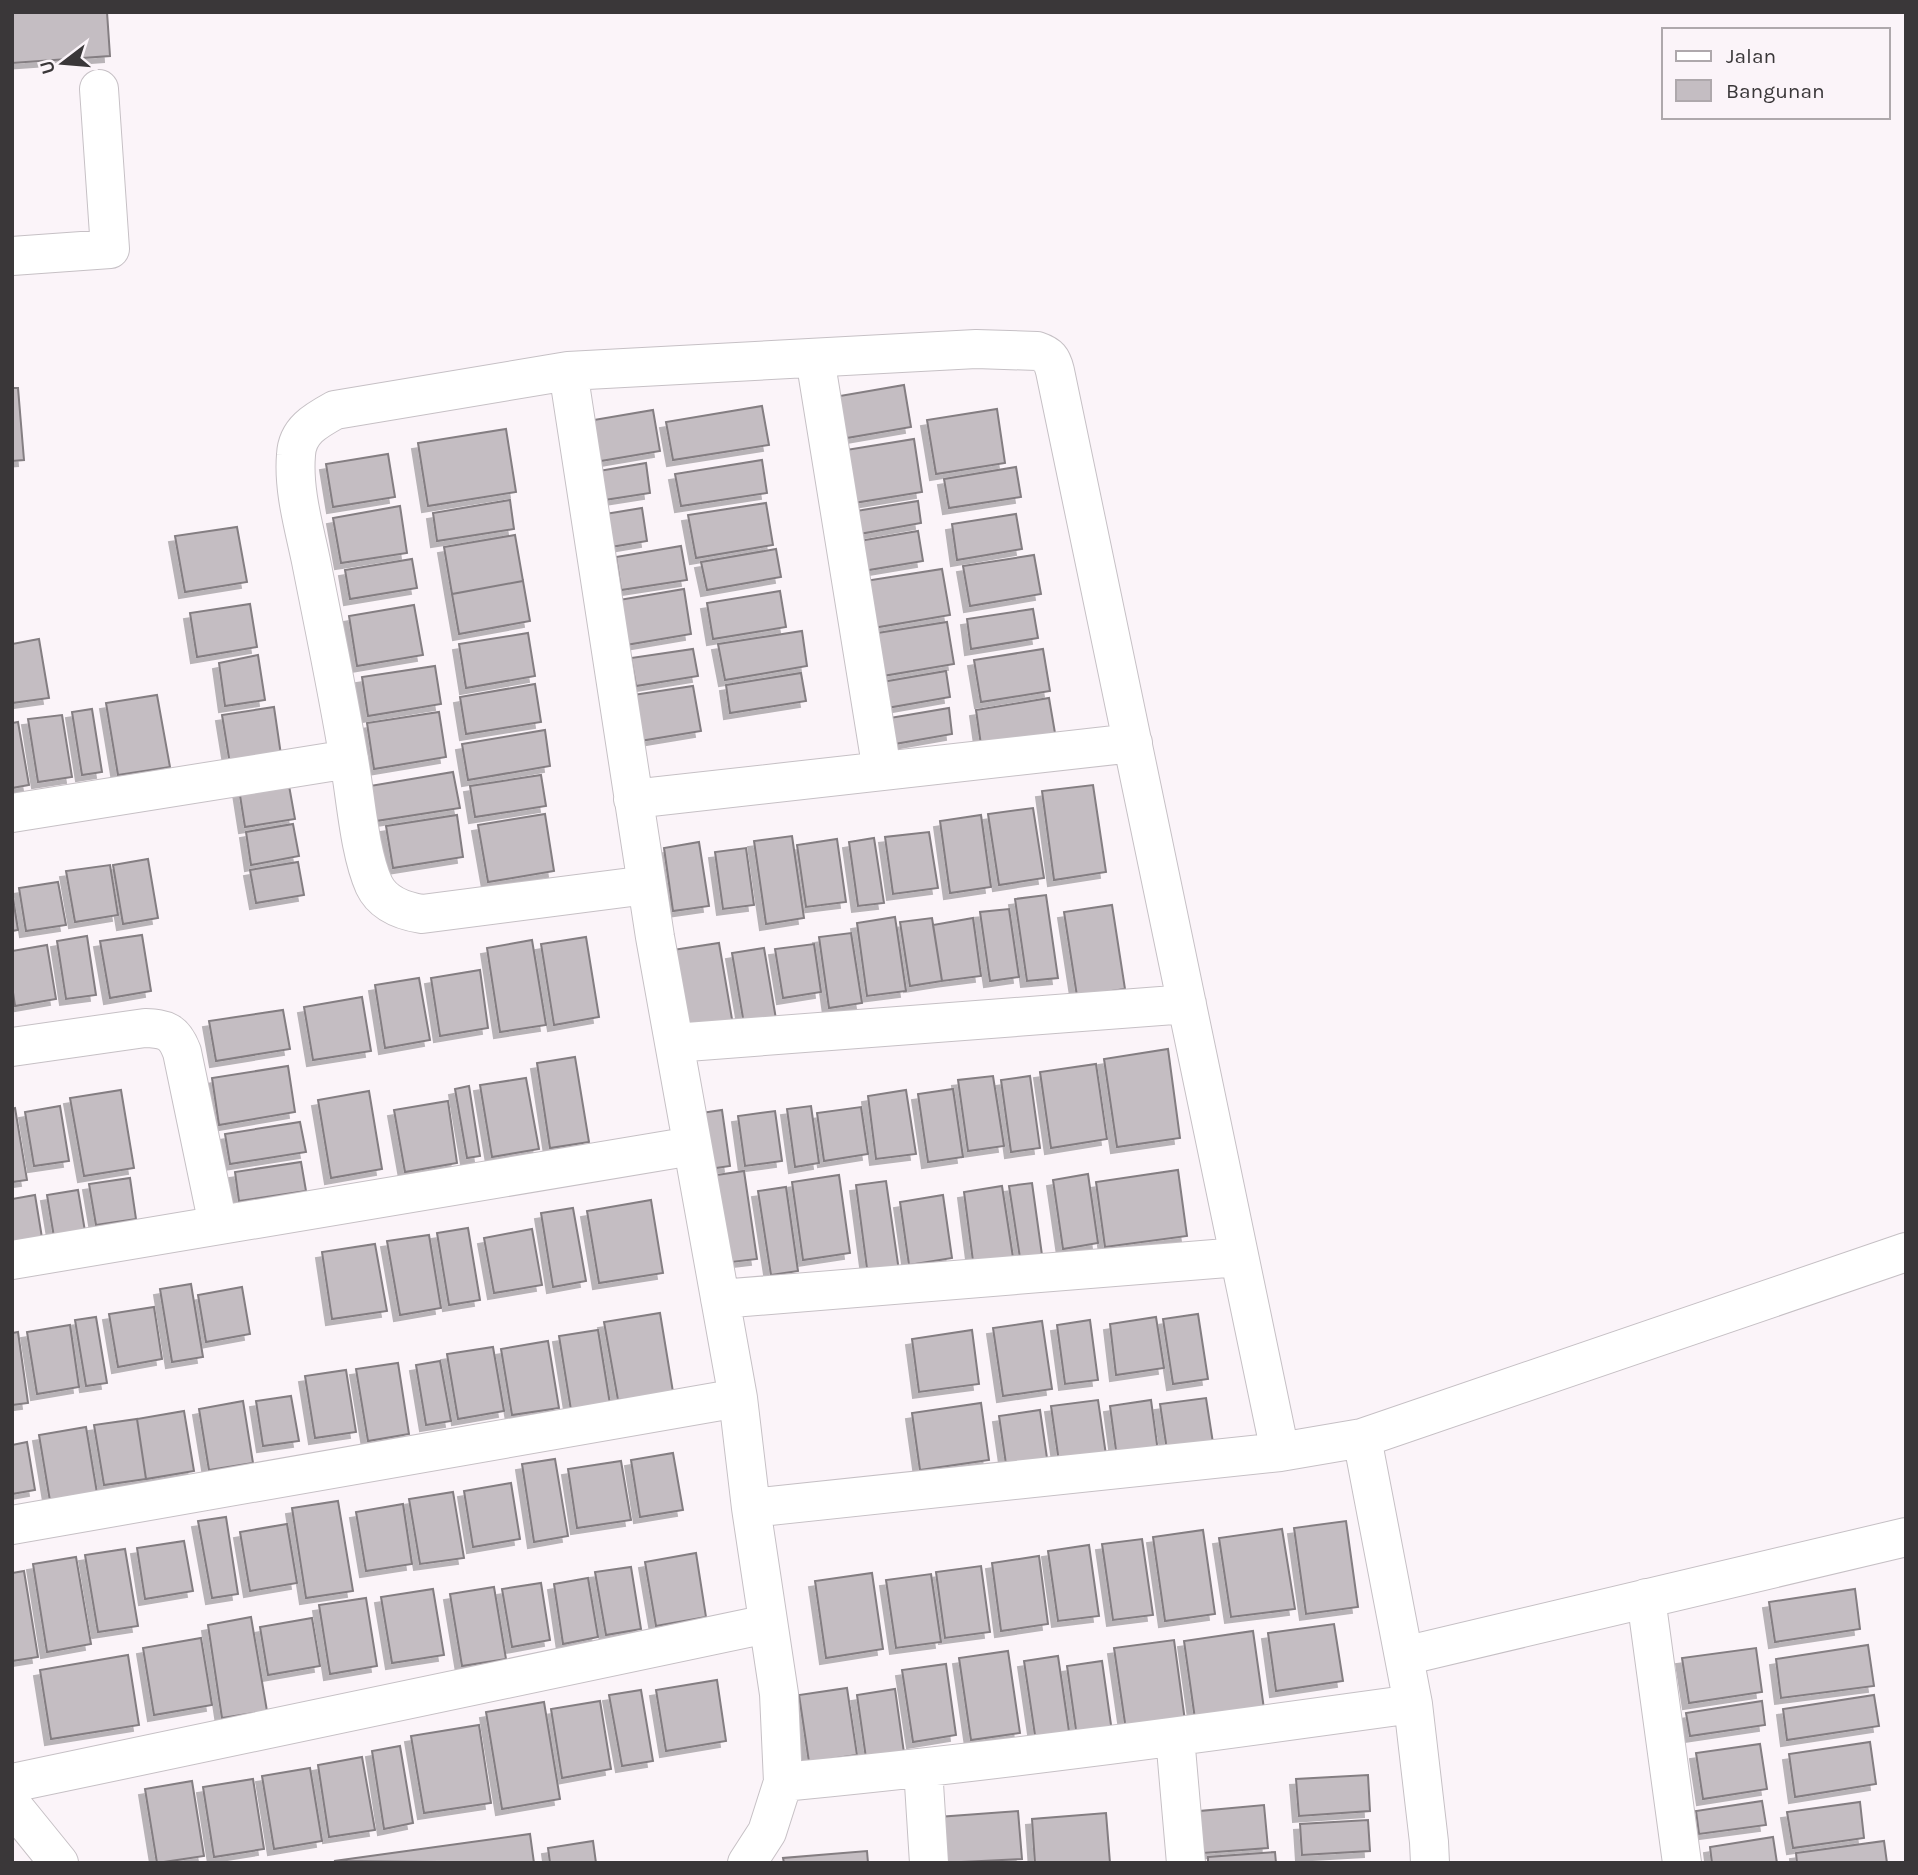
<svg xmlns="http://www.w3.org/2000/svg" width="1918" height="1875" font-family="Karla,sans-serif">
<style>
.building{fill:#c4bdc2;stroke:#847e82;stroke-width:2;filter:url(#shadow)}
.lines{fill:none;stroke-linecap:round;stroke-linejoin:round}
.street-casing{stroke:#c6c0c5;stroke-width:40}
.secondary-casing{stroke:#c6c0c5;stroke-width:40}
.street{stroke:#fff;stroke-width:38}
.secondary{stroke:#fff;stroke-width:38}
</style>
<defs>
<filter id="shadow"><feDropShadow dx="-6" dy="6" stdDeviation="0" flood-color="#0004"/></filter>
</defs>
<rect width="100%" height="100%" fill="#fbf4f9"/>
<!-- building -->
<path class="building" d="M 12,12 L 107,12 L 110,56 L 12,63 Z
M 904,385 L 911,427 L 841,439 L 834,397 Z
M 12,388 L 18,388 L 24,460 L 12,461 Z
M 762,406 L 769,445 L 673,460 L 666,422 Z
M 997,409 L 1005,463 L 936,474 L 927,420 Z
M 653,410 L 660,451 L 589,463 L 582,422 Z
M 506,429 L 516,492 L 428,506 L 418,443 Z
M 914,439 L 922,492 L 848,504 L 840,451 Z
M 388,454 L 395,497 L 333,507 L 326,464 Z
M 762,460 L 767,493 L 681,506 L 675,474 Z
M 646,463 L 650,493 L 598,501 L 593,472 Z
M 1016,467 L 1021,497 L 949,508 L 944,479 Z
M 510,500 L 514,529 L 437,541 L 433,513 Z
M 918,501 L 921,523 L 854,535 L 850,512 Z
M 766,503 L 773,545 L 696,558 L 688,515 Z
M 400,506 L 407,553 L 341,563 L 333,518 Z
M 642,508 L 647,541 L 599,549 L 593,516 Z
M 1016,514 L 1022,549 L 957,560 L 952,524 Z
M 237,527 L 247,582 L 185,592 L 175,536 Z
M 918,531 L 923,561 L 863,571 L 859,541 Z
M 515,535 L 523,581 L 452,594 L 444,547 Z
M 681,546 L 687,580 L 621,590 L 616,557 Z
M 776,549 L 781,577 L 707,590 L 701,562 Z
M 1034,555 L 1041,594 L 970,606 L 963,566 Z
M 412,559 L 417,588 L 350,599 L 345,570 Z
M 942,569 L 950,615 L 873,628 L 865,581 Z
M 523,581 L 530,621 L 459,634 L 452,594 Z
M 684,589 L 691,634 L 626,645 L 619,600 Z
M 780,591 L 786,627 L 713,639 L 707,603 Z
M 250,604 L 257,647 L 197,657 L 190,613 Z
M 414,605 L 423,655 L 357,666 L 349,616 Z
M 1033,609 L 1038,638 L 971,649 L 967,619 Z
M 947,622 L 954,664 L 877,677 L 871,634 Z
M 802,631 L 807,666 L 725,680 L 718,644 Z
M 528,633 L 535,676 L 466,688 L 459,644 Z
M 39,639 L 49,698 L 12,703 L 12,644 Z
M 693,649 L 698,676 L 636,686 L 631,658 Z
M 1043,649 L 1050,691 L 981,702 L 974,660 Z
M 258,655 L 265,700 L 225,706 L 219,663 Z
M 435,666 L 441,704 L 368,716 L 362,677 Z
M 946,671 L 950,697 L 887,708 L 882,682 Z
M 801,673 L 806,701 L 730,713 L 726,685 Z
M 535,684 L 541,722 L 466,734 L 460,697 Z
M 693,686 L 701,731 L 640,741 L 633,695 Z
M 157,695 L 170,767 L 118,775 L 106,703 Z
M 1049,698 L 1055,733 L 981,745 L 976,710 Z
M 274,707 L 281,755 L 230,764 L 222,715 Z
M 949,708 L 952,734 L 889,745 L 884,719 Z
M 92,709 L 102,772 L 82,775 L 72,712 Z
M 439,712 L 446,757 L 374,769 L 367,723 Z
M 62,715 L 72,777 L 38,782 L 28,719 Z
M 18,722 L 29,785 L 12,788 L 12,723 Z
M 545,730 L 550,766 L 468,780 L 462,744 Z
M 453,772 L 460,808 L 376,821 L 370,786 Z
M 541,775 L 546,806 L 475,817 L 470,786 Z
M 288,780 L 295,819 L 245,827 L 239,789 Z
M 1093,785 L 1106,872 L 1054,880 L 1042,791 Z
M 1033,808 L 1044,878 L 999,885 L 988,814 Z
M 545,814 L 554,871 L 488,882 L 478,825 Z
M 457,815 L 463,857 L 393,868 L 386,826 Z
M 981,815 L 991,887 L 950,893 L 940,821 Z
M 293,824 L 299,856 L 251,865 L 246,832 Z
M 929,832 L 938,888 L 893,894 L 885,837 Z
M 792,836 L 804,918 L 766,924 L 754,841 Z
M 874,838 L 884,903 L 858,906 L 849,842 Z
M 837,839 L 846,902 L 806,907 L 797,845 Z
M 699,842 L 709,906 L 673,911 L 664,848 Z
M 746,848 L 754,905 L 723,909 L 715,852 Z
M 148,859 L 158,918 L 123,924 L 113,865 Z
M 298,862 L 304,895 L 256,903 L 250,870 Z
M 110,865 L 118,915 L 75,922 L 66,871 Z
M 58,882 L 66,925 L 26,931 L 19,888 Z
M 12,892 L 18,930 L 12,931 Z
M 1046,895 L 1058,978 L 1027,981 L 1015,899 Z
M 1112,905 L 1125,989 L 1077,996 L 1064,912 Z
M 1009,909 L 1019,977 L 990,981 L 980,912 Z
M 895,917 L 906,991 L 867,996 L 857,923 Z
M 932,918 L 942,981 L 910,986 L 900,922 Z
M 973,918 L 981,976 L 942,981 L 933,925 Z
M 851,933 L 862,1003 L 829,1008 L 819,937 Z
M 142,935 L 151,991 L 110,998 L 100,941 Z
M 87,936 L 96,995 L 66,999 L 57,941 Z
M 586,937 L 599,1017 L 554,1025 L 541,944 Z
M 532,940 L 546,1025 L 500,1032 L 487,948 Z
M 719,943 L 733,1025 L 680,1034 L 666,951 Z
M 814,944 L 821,992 L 783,998 L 775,949 Z
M 47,945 L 56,999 L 15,1006 L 12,986 L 12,951 Z
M 764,948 L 776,1019 L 744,1024 L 732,953 Z
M 480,970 L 488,1028 L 440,1036 L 431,978 Z
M 419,978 L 430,1040 L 385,1048 L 375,985 Z
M 362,997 L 371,1051 L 313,1060 L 304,1007 Z
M 283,1010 L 290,1049 L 216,1061 L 209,1021 Z
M 1168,1049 L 1180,1138 L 1117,1147 L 1104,1059 Z
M 575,1057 L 589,1142 L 550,1148 L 537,1063 Z
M 1096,1064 L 1107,1139 L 1051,1148 L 1040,1072 Z
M 288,1066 L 295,1112 L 219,1125 L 212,1078 Z
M 993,1076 L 1004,1146 L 968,1151 L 958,1080 Z
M 1030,1076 L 1040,1148 L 1011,1152 L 1001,1080 Z
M 526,1078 L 539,1149 L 492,1157 L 480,1085 Z
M 469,1086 L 480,1156 L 467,1158 L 455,1089 Z
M 953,1089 L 963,1157 L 928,1162 L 918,1094 Z
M 121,1090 L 134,1168 L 84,1176 L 70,1098 Z
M 906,1090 L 916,1154 L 876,1159 L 868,1096 Z
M 369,1091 L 382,1169 L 331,1178 L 318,1100 Z
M 448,1101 L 457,1163 L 405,1172 L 394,1110 Z
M 60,1106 L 69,1161 L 34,1166 L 25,1112 Z
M 811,1106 L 819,1163 L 795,1167 L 787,1109 Z
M 861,1107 L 868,1154 L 824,1161 L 817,1113 Z
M 15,1108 L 27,1180 L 12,1182 L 12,1109 Z
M 722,1110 L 730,1166 L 709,1169 L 701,1113 Z
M 775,1111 L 782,1161 L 745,1166 L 738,1116 Z
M 300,1122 L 306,1152 L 230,1164 L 225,1134 Z
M 301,1162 L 306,1191 L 239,1201 L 235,1172 Z
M 1178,1170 L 1187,1236 L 1105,1247 L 1096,1182 Z
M 744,1171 L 757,1259 L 723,1263 L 710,1176 Z
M 1088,1174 L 1098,1243 L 1063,1249 L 1053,1180 Z
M 839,1175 L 850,1253 L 803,1260 L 792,1182 Z
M 130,1178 L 136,1219 L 96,1225 L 89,1184 Z
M 886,1181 L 899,1271 L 868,1276 L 856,1185 Z
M 1032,1183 L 1042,1255 L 1020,1258 L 1009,1186 Z
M 1002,1186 L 1014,1264 L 974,1269 L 964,1192 Z
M 786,1187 L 798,1271 L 771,1275 L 758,1191 Z
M 78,1190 L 86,1237 L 55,1243 L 47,1195 Z
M 35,1195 L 44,1250 L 12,1255 L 12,1199 Z
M 943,1195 L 952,1258 L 909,1265 L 900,1202 Z
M 651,1200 L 663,1273 L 599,1283 L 587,1211 Z
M 573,1208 L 586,1281 L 553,1287 L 541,1213 Z
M 468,1228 L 480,1300 L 449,1305 L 437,1233 Z
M 532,1229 L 542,1285 L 494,1293 L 484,1238 Z
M 429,1235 L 441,1308 L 400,1315 L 387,1241 Z
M 375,1244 L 387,1311 L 332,1319 L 322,1252 Z
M 191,1284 L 203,1357 L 172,1362 L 160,1289 Z
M 242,1287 L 250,1334 L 206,1342 L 198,1295 Z
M 154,1307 L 162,1359 L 118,1367 L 109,1314 Z
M 660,1313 L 673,1392 L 618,1400 L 604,1322 Z
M 1198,1314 L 1208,1379 L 1173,1384 L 1163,1319 Z
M 96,1317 L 107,1383 L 86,1386 L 75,1320 Z
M 1156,1317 L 1164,1368 L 1116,1375 L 1110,1324 Z
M 1090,1320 L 1098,1380 L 1065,1384 L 1057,1325 Z
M 1042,1321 L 1052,1389 L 1003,1396 L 993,1328 Z
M 70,1325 L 79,1387 L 37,1394 L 27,1332 Z
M 598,1330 L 610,1404 L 571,1410 L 559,1336 Z
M 972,1330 L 979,1384 L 919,1392 L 912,1339 Z
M 18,1332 L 28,1403 L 12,1405 L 12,1333 Z
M 548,1341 L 559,1408 L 512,1415 L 501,1349 Z
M 493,1347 L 504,1411 L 458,1419 L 447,1354 Z
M 440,1361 L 451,1421 L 426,1425 L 416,1365 Z
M 398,1363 L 409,1434 L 368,1441 L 356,1369 Z
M 346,1370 L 356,1432 L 315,1438 L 305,1376 Z
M 291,1396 L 299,1441 L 263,1446 L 256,1401 Z
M 1206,1398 L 1213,1443 L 1167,1450 L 1160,1404 Z
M 1098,1400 L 1106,1455 L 1059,1462 L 1051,1406 Z
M 1151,1400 L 1159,1459 L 1118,1465 L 1110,1406 Z
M 243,1401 L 253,1463 L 209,1470 L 199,1409 Z
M 981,1403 L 989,1460 L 920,1470 L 912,1413 Z
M 1040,1410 L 1047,1458 L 1006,1464 L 999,1416 Z
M 184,1411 L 194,1471 L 146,1479 L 137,1419 Z
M 137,1419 L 146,1479 L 104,1485 L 94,1425 Z
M 86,1427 L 97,1493 L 50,1501 L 39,1435 Z
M 27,1442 L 35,1490 L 12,1494 L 12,1445 Z
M 673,1453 L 683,1510 L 640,1517 L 631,1460 Z
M 555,1459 L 568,1536 L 534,1542 L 522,1464 Z
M 621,1461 L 631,1520 L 577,1528 L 568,1469 Z
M 511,1483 L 520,1539 L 473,1547 L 464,1491 Z
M 453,1492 L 464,1558 L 420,1564 L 409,1499 Z
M 338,1501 L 353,1591 L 306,1598 L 292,1508 Z
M 403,1504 L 412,1564 L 366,1571 L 356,1512 Z
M 226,1517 L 238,1594 L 212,1598 L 198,1521 Z
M 1346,1521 L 1358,1607 L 1306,1614 L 1294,1528 Z
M 287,1524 L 297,1583 L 250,1591 L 240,1532 Z
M 1282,1529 L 1295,1609 L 1231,1617 L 1219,1538 Z
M 1203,1530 L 1215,1614 L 1165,1621 L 1153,1537 Z
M 1142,1539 L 1153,1615 L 1113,1620 L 1102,1544 Z
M 184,1541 L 193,1591 L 145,1599 L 137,1548 Z
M 1089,1545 L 1099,1616 L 1058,1621 L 1048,1551 Z
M 125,1549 L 138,1626 L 98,1632 L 85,1555 Z
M 696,1553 L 706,1617 L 656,1626 L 645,1562 Z
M 1039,1556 L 1048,1624 L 1001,1631 L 992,1563 Z
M 76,1557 L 91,1644 L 47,1652 L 33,1564 Z
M 981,1566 L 990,1632 L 945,1638 L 936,1572 Z
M 631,1567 L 641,1629 L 606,1635 L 595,1572 Z
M 24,1571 L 38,1657 L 12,1661 L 12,1573 Z
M 872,1573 L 883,1649 L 826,1658 L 815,1581 Z
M 931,1574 L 941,1642 L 896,1648 L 886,1580 Z
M 588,1578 L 598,1637 L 563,1644 L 554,1584 Z
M 541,1583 L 550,1640 L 512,1647 L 502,1589 Z
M 494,1587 L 506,1659 L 462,1666 L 450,1594 Z
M 433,1589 L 444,1655 L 392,1663 L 381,1597 Z
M 1855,1589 L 1860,1629 L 1775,1642 L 1769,1602 Z
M 366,1598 L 377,1666 L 330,1674 L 319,1605 Z
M 251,1617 L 267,1711 L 222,1718 L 208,1625 Z
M 312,1618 L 320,1666 L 268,1675 L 260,1627 Z
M 1334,1624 L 1343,1681 L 1276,1691 L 1268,1633 Z
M 1253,1631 L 1264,1709 L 1195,1719 L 1184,1641 Z
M 201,1638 L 212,1705 L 154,1715 L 143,1648 Z
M 1174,1640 L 1185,1721 L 1126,1730 L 1114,1648 Z
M 1868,1645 L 1874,1686 L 1781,1698 L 1776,1659 Z
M 1756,1648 L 1762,1692 L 1689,1703 L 1682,1658 Z
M 1008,1651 L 1020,1733 L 971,1740 L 959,1658 Z
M 128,1655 L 139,1725 L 51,1739 L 40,1670 Z
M 1058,1656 L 1070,1738 L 1036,1742 L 1024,1661 Z
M 1102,1661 L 1112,1732 L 1077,1737 L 1067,1666 Z
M 946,1664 L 956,1735 L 913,1742 L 902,1670 Z
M 717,1680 L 726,1741 L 666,1751 L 656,1690 Z
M 847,1688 L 857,1755 L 809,1762 L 799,1695 Z
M 895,1689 L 905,1760 L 867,1765 L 857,1695 Z
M 641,1690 L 653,1761 L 622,1766 L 609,1695 Z
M 1874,1695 L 1879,1726 L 1787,1740 L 1783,1709 Z
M 600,1701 L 611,1769 L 562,1778 L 551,1709 Z
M 1762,1701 L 1765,1725 L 1690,1736 L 1686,1713 Z
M 544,1702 L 560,1799 L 502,1809 L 486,1712 Z
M 479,1725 L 491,1803 L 424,1813 L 411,1736 Z
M 1870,1742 L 1876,1784 L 1795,1797 L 1789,1754 Z
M 1760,1744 L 1767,1789 L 1703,1799 L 1696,1753 Z
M 400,1746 L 413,1823 L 384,1829 L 372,1751 Z
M 362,1757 L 375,1830 L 329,1837 L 318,1765 Z
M 310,1768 L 322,1841 L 274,1849 L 262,1776 Z
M 1368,1775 L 1370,1811 L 1299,1816 L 1296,1779 Z
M 253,1779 L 264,1849 L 214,1857 L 203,1787 Z
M 192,1781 L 204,1856 L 157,1863 L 145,1789 Z
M 1762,1801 L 1766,1825 L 1699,1834 L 1696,1811 Z
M 1860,1802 L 1864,1838 L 1793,1848 L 1787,1812 Z
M 1264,1805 L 1268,1848 L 1203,1853 L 1200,1811 Z
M 1018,1811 L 1022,1859 L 941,1863 L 938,1817 Z
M 1106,1813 L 1110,1863 L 1035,1863 L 1032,1819 Z
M 1368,1820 L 1370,1851 L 1302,1855 L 1300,1824 Z
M 530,1834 L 534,1863 L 334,1861 Z
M 1773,1837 L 1777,1863 L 1712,1863 L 1710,1847 Z
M 593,1841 L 596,1863 L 550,1863 L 548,1848 Z
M 1884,1841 L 1887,1863 L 1797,1863 L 1796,1853 Z
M 867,1851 L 868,1863 L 784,1863 L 783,1858 Z
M 1275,1852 L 1276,1863 L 1208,1863 L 1208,1857 Z"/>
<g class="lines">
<!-- street casing -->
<g class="street-casing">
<path id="street" d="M 12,256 L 110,249 L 99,89
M 815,358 L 882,771
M 568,371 L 655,937 L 738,1398 L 751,1508 L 779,1694 L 783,1782 L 767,1832 L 747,1863
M 633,799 L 1133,743
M 12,813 L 349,759
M 647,885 L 422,914 C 403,911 383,904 374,885 C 359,851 356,798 349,760 C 338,693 324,627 311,561 C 304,527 293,490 296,455 C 297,431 315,421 335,410 L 568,371 L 976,349 L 1037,351 C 1049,355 1052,359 1055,371 L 1280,1452
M 674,1043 L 1187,1004
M 12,1047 L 145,1028 C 166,1029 174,1031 182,1052 L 218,1225
M 12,1260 L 692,1146
M 720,1299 L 1239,1257
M 1362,1438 L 1413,1704 L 1429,1842 L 1430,1863
M 751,1508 L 1280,1452 L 1362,1438 L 1906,1252
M 12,1525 L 738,1398
M 1646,1598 L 1682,1863
M 1404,1656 L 1906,1537
M 1175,1737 L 1186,1863
M 923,1768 L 929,1863
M 783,1782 C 994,1762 1203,1733 1413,1704
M 12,1783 L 767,1624"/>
</g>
<!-- secondary casing -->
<g class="secondary-casing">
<path id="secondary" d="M 12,1805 L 59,1863"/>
</g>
<!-- street -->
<use href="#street" class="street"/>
<!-- secondary -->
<use href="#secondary" class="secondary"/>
</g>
<!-- border -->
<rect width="1918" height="1875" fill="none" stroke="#3a3739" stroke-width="28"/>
<!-- legend -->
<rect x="1662" y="28" width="228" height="91" fill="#fbf4f9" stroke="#aea8ac" stroke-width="2"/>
<rect x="1676" y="51" width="35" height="10" fill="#ffffff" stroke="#aea8ac" stroke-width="2"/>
<text x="1726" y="63" font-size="21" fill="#3a3739">Jalan</text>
<rect x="1676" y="80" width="35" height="21" fill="#c4bdc2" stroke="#aea8ac" stroke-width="2"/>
<text x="1726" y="98" font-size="21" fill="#3a3739">Bangunan</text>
<!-- north arrow -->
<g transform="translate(63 63) rotate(254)" stroke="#fbf4f9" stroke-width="5" paint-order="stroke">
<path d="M0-5L12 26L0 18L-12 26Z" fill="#3a3739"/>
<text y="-10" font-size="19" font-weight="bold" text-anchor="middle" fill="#3a3739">U</text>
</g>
</svg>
